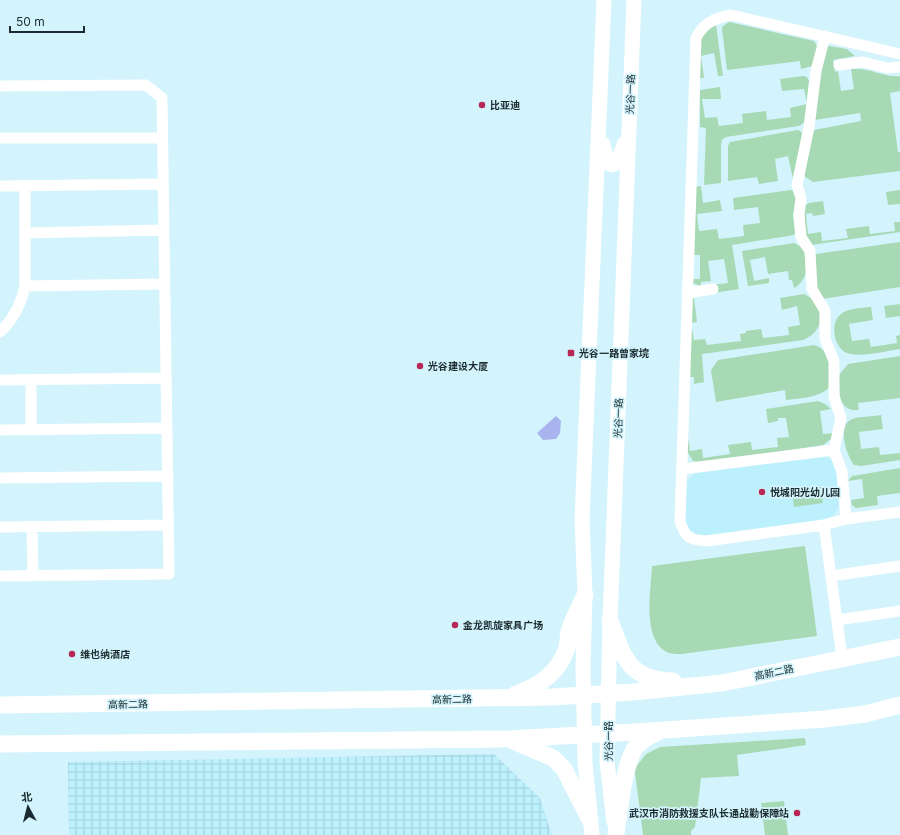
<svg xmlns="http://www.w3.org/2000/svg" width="900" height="835" font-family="Inter,'Noto Sans SC',sans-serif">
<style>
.built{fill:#bdf0fd}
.industrial{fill:url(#industrial-grid)}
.green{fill:#a7d9b5}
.water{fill:#a9b4ee}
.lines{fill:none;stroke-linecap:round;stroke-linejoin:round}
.street{stroke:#fff;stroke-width:11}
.secondary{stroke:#fff;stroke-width:15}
.primary{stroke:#fff;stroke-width:17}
.poi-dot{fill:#b72857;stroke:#d3f4fc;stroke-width:1.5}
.labels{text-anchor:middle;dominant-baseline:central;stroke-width:3.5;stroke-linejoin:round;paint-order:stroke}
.street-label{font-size:10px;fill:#1a2a2e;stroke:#d3f4fc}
.poi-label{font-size:10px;font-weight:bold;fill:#1a2a2e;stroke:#d3f4fc;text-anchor:start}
</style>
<defs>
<pattern id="industrial-grid" width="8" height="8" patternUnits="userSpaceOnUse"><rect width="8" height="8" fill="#bdf0fd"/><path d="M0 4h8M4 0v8" fill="none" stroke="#a2ced9"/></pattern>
</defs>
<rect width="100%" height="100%" fill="#d3f4fc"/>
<!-- built -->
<path class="built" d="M 826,456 L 832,461 L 836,470 L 840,499 L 839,507 L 834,515 L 823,520 L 699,536 L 686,527 L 684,520 L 685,487 L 687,480 L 695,473 Z"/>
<!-- industrial -->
<path class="industrial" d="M 494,754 L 540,798 L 552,835 L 69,835 L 68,762 Z"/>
<!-- green -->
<path class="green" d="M 729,22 L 814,41 L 818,47 L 812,66 L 801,69 L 800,61 L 727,70 L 722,29 L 723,26 Z
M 716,25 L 723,76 L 718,76 L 714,53 L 701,56 L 704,78 L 699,78 L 699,38 L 702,31 Z
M 829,46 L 847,49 L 855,56 L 833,60 L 835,72 L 838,71 L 841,91 L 854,89 L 851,69 C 870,67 883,78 900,76 L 900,91 L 890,93 L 898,152 L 900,152 L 900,171 L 813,182 L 804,176 L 812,132 L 814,130 L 861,121 L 860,113 L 815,120 L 813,113 L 826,47 Z
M 803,76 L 807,77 L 809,81 L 805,122 L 799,126 L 726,137 L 722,140 L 721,145 L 721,183 L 704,185 L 706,128 L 700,127 L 700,90 L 720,87 L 721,99 L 702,99 L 705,118 L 717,117 L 719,126 L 743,123 L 742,114 L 766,111 L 767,120 L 791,117 L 790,108 L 807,104 L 804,89 L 782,91 L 780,79 Z
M 798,130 L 803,133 L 793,179 L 788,156 L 775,159 L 778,181 L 759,184 L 757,177 L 728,181 L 728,146 L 730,142 Z
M 701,186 L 703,203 L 720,200 L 722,211 L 697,214 L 699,231 L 717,229 L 719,239 L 744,236 L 743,225 L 760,223 L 758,207 L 734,210 L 733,198 L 791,190 L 793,191 L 796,199 L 793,215 L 795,232 L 794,235 L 732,245 L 739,289 L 713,293 L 711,285 L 728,283 L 724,259 L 708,261 L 711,281 L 701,282 L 701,286 L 693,283 L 692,279 L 700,279 L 700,255 L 692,255 L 694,187 Z
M 900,190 L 900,204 L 888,205 L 886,192 Z
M 823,201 L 825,214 L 813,216 L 812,213 L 806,214 L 808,234 L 821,232 L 822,241 L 848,238 L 846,229 L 869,226 L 870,234 L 895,231 L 894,222 L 900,222 L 900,232 L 811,245 C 803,235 802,218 804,206 L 809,203 Z
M 900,242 L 900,287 L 822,299 L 817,289 L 814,256 L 816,254 Z
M 794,243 C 813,250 810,280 794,288 L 792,280 L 789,280 L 788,271 L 768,274 L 765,257 L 750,260 L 754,281 L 769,278 L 769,283 L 748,286 L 742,251 Z
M 804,294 C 825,303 827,331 803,340 L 702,354 L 704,382 L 694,384 L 694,377 L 689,377 L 690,299 L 694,298 L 697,322 L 691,323 L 694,340 L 705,339 L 707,345 L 741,341 L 740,334 L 746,333 L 746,331 L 761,329 L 763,338 L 789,335 L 788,327 L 800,325 L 797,306 L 782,310 L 780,298 Z
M 900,304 L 900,316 L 886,318 L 884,306 Z
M 871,307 L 873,320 L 849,324 L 852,341 L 869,339 L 871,347 L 897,343 L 896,336 L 900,335 L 900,349 C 886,351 860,358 847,353 C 834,348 829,323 841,314 C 848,308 862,308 871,307 Z
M 814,345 C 834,352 830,369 830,387 C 818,398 802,398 786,400 L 785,390 L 716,402 L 711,370 L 718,360 Z
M 900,356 L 900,398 L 858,403 L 859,410 C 837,412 839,390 839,375 L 848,364 Z
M 818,401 L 825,404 L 831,409 L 820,411 L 823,434 L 834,433 L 831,439 L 823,445 L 703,463 L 693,461 L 687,451 L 687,432 L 690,451 L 702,449 L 703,458 L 730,454 L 728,445 L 751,442 L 752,450 L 778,447 L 777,438 L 789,437 L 786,418 L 778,418 L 778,421 L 768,423 L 766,409 Z
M 881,415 L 883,429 L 859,432 L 861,449 L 879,447 L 880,455 L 900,453 L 900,460 L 861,466 L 854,465 C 847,456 836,426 852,419 C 860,416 872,417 881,415 Z
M 900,468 L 900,493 L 877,496 L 878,505 L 856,508 L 852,505 L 851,500 L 864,498 L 862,479 L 848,481 L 852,476 Z
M 821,487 L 823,503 L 794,507 L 792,491 Z
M 805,546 L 817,636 L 682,654 C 678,654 673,654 669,653 C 641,642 651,590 652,566 Z
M 805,738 L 806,745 L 737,755 L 739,776 L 701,778 L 695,827 L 691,831 L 691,835 L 643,835 L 635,773 L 636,767 L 646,754 L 660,747 Z
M 784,801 L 788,835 L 765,835 L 761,803 Z"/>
<!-- water -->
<path class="water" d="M 556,416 L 561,421 L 560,433 L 556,439 L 543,440 L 537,433 Z"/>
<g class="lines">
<!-- street -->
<path class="street" d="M 825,36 L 816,71 L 809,127 L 797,185 L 801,198 L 799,215 L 801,237 L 810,251 L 812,289 L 825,311 L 825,339 L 834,361 L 834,397 L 841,418 L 834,450
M 839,65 L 863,62 L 887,68 L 900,67
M 0,86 L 146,85 L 162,98 L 169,574 L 0,576
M 0,138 L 162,138
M 0,186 L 163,184
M 25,233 L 164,230
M 25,286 L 165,284
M 687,293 L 713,289
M 0,332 C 14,319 21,305 25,286 L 25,185
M 0,380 L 166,378
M 31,380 L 31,430
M 0,430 L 167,428
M 683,469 L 834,450 L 842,472 L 846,519
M 0,478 L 168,476
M 824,525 L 846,519 L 900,512
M 32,526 L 33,576
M 0,527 L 168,525
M 831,576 L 900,566
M 837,620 L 900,611
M 842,658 L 824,525 L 707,541 C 690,540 685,538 680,521 L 696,38 C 703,23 715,18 731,15 L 900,54"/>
<!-- secondary -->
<path class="secondary" d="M 603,144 L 607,162 L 612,165 L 618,162 L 624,144
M 614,822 L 607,762 L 610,621 L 634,0
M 592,835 L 585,763 L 583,668 L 585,595 L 582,520 L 604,0"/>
<!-- primary -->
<path class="primary" d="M 610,621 C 624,657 628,680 673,681
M 516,694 C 540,686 559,672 567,648 C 568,643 568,637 569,632 C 572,620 580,607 585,595
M 0,705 L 552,697 L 633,692 L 722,683 L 900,647
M 513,741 L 553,758 L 564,769 L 590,820
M 0,744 L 507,739 L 635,732 L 825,719 L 865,714 L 900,705
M 616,834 C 620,811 623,767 635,748 C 641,740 649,736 658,732"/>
</g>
<!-- markers -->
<g class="poi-dot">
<circle cx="482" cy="105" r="4"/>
<rect x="567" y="349" width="8" height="8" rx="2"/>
<circle cx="420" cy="366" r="4"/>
<circle cx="762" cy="492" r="4"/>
<circle cx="455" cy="625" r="4"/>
<circle cx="72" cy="654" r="4"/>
<circle cx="797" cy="813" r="4"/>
</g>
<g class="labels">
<!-- street labels -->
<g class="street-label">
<text transform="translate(630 94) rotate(-88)">光谷一路</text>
<text transform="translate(618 418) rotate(-88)">光谷一路</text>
<text transform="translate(774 672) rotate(-12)">高新二路</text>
<text transform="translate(452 699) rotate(-1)">高新二路</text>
<text transform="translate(128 704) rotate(-1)">高新二路</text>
<text transform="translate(608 741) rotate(-90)">光谷一路</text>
</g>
<!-- poi labels -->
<g class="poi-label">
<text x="490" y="105">比亚迪</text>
<text x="579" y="353">光谷一路曾家垸</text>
<text x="428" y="366">光谷建设大厦</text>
<text x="770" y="492">悦城阳光幼儿园</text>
<text x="463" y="625">金龙凯旋家具广场</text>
<text x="80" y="654">维也纳酒店</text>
<text x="789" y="813" text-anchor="end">武汉市消防救援支队长通战勤保障站</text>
</g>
</g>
<!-- north arrow -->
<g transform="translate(28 807) rotate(353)" stroke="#d3f4fc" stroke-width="3" paint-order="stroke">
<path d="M0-3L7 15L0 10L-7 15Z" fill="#1a2a2e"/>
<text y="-6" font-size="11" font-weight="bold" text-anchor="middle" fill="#1a2a2e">北</text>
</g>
<!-- scale -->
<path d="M10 26v6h74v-6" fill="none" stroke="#1a2a2e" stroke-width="2"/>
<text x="16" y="26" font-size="12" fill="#1a2a2e" stroke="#d3f4fc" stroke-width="3" paint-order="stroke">50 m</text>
</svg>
